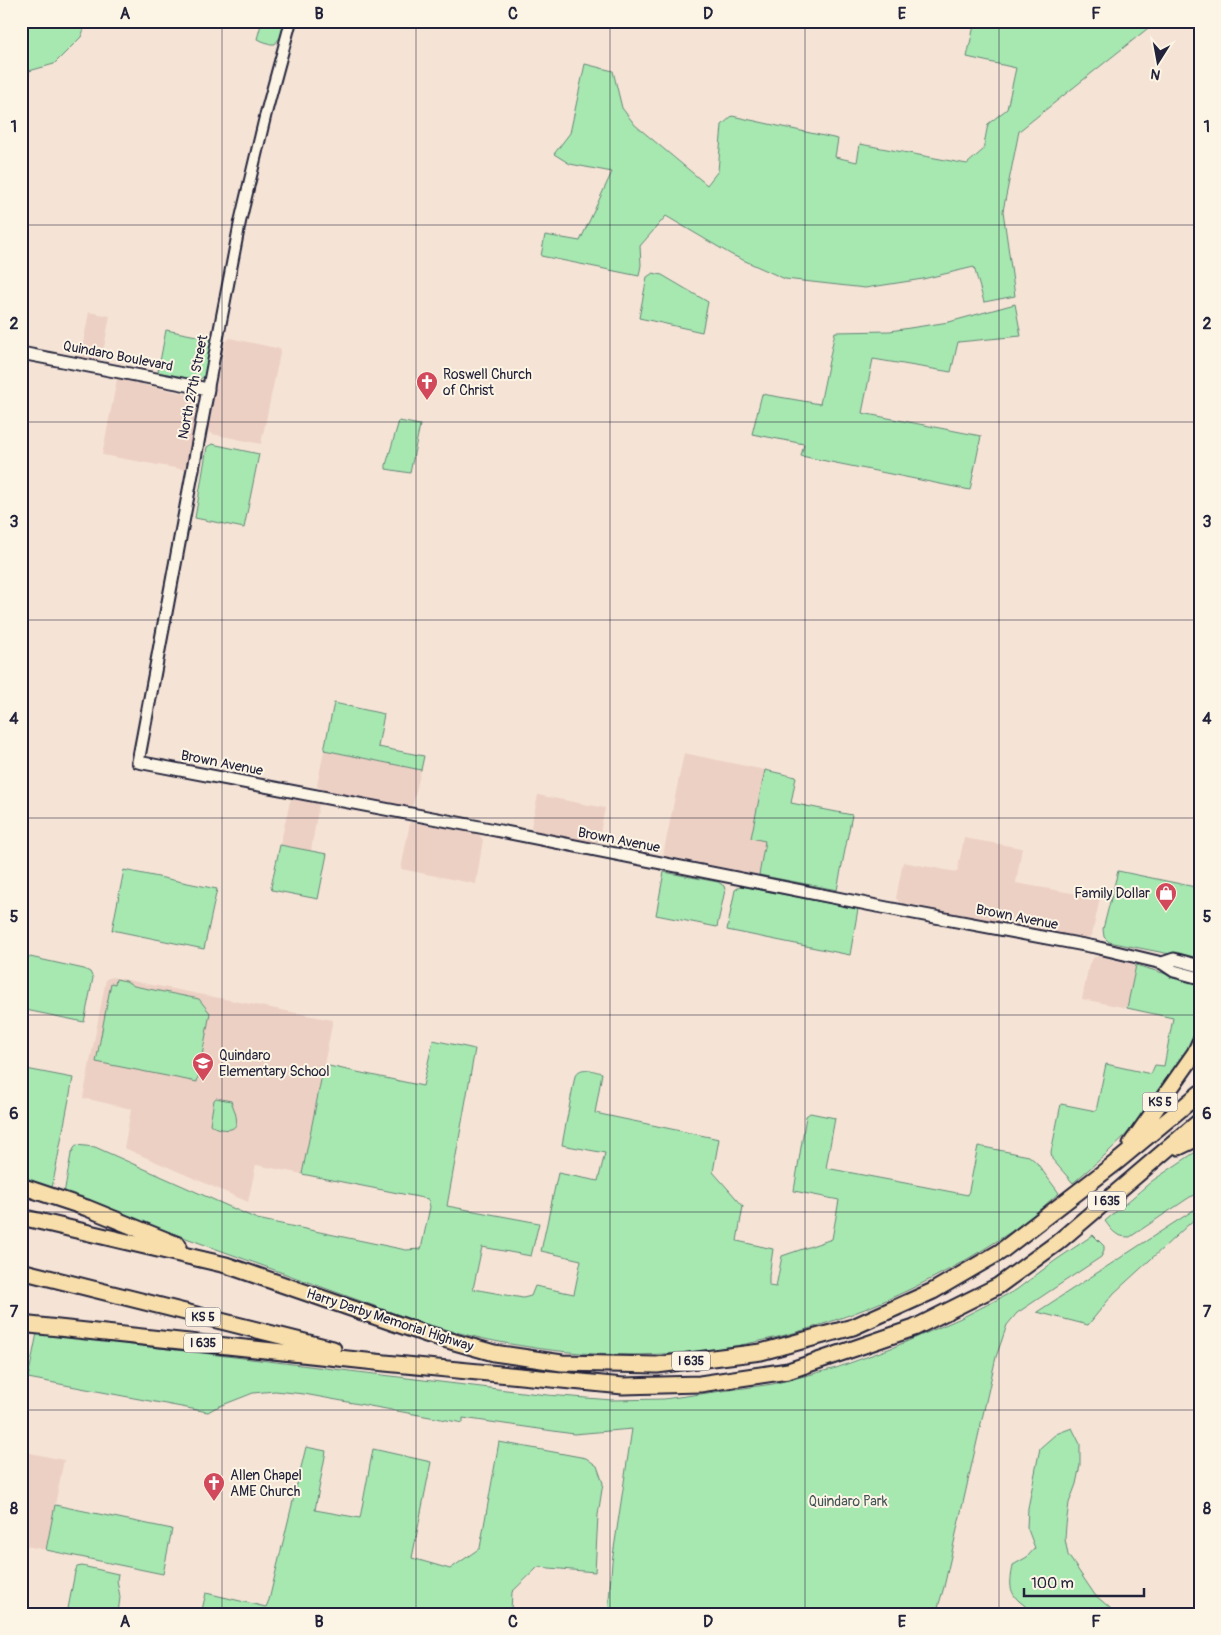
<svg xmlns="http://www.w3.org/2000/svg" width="1221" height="1635" font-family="Pangolin,sans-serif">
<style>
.built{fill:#edd0c4}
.green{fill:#a7e8b1;stroke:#648576}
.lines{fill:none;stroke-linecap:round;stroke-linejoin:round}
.tertiary-casing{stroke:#22223b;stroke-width:14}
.secondary-casing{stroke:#22223b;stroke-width:15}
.motorway-casing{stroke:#22223b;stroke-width:19}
.tertiary{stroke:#fcf5e5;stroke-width:10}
.secondary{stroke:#fcf5e5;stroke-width:11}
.motorway{stroke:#f8deab;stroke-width:15}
.grid{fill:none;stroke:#22223b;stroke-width:1;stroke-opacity:0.55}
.labels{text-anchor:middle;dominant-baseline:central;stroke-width:4;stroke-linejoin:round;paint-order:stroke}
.shield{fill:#fcf5e5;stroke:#63616e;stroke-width:1}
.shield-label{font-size:12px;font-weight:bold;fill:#22223b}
.street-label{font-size:14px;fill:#22223b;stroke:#fcf5e5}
.poi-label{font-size:14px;fill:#22223b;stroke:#fcf5e5;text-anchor:start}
.park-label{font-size:14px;fill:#435458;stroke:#fcf5e5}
.neatline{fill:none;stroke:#22223b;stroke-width:2}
.grid-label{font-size:16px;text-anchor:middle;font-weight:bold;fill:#22223b}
</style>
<rect width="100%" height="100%" fill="#f5e4d6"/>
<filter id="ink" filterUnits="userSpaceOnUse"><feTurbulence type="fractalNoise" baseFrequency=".02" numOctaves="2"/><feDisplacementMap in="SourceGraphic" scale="10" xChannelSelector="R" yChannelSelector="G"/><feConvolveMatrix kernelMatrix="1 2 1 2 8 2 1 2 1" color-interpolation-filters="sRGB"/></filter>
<g filter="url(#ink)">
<!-- built -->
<path class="built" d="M 89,312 L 110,316 L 102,358 L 99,360 L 80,358 Z
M 230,338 L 281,349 L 261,444 L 212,434 L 208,429 L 225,342 Z
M 117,379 L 187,394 L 193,398 L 197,416 L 186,470 L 102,455 Z
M 324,750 L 421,770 L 413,804 L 410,806 L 405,806 L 321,789 L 317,786 Z
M 684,753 L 765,770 L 751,838 L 765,841 L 759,875 L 663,855 Z
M 538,795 L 605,808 L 598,843 L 534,830 L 531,827 Z
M 293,799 L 319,804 L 311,851 L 280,845 L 290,801 Z
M 410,822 L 478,834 L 481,837 L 483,840 L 476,884 L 401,869 Z
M 964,838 L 1022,848 L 1016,883 L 1100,898 L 1092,935 L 1086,939 L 899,902 L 896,898 L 903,862 L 957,872 Z
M 1099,956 L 1136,965 L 1127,1008 L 1082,999 L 1089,964 L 1094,957 Z
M 112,977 L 333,1020 L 302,1174 L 256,1165 L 248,1202 L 124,1148 L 131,1109 L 83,1098 L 106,979 Z
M 21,1451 L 64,1460 L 46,1550 L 21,1545 Z"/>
<!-- green -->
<path class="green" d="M 21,21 L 87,21 L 81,37 L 54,64 L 29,71 L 28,93 L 21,101 Z
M 262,21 L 285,21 L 281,36 L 275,44 L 270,44 L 257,39 Z
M 975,21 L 1157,21 L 1019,131 L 1003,211 L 1015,296 L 984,302 L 974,267 L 923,279 L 865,288 L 785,279 L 732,255 L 666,216 L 640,246 L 641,265 L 639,276 L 541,256 L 545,235 L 580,241 L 612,172 L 570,164 L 554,154 L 570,133 L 585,64 L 613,71 L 622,108 L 635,125 L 707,185 L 718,171 L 722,125 L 732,116 L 838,139 L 835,157 L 857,162 L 860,144 L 967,164 L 983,150 L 988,124 L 1007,109 L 1016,68 L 967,57 Z
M 653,273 L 662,275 L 708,302 L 702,332 L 639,318 L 647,277 Z
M 1015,304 L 1021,336 L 958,342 L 951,372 L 873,359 L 862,413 L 981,436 L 970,490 L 801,456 L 804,444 L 752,434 L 762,394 L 820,404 L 835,332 L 890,331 L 949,322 Z
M 166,330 L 212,339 L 206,375 L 202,378 L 197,380 L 158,372 Z
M 399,421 L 420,425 L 410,473 L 386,469 L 386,465 Z
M 212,444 L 259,454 L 244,528 L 195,518 L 207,447 Z
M 334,703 L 384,714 L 378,747 L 424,756 L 421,770 L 324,750 Z
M 765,770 L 796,777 L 791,803 L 852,815 L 837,890 L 759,875 L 765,841 L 751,838 Z
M 280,845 L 327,854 L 318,899 L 272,890 L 271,887 Z
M 124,870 L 217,889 L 204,949 L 112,930 Z
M 1118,871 L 1200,888 L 1200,960 L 1109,942 L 1104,937 L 1103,929 Z
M 664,872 L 718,882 L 724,886 L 725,890 L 717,927 L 656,915 Z
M 741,886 L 858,909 L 850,955 L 727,930 L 735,890 Z
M 21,955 L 84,969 L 90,972 L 93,978 L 84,1022 L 21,1009 Z
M 1136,965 L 1200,984 L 1200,1031 L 1184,1059 L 1143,1118 L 1104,1156 L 1073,1183 L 1052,1159 L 1051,1152 L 1061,1104 L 1096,1111 L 1106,1064 L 1151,1074 L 1155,1065 L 1164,1066 L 1173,1018 L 1127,1008 Z
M 116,979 L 126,981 L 134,986 L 199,999 L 210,1013 L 197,1082 L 96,1062 L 111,983 L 115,984 Z
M 433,1040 L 475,1049 L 447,1206 L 539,1223 L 531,1256 L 482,1247 L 473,1289 L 523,1298 L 531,1296 L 535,1286 L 574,1294 L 581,1260 L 541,1251 L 558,1173 L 598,1181 L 605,1153 L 562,1145 L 575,1076 C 581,1065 592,1071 602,1073 L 595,1113 L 719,1139 L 713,1172 L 743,1206 L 737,1241 L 773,1249 L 769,1276 L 769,1286 L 776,1287 L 782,1256 L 832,1239 L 839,1200 L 794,1191 L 806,1116 L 810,1113 L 835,1118 L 826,1168 L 968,1195 L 978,1146 L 1029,1156 L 1036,1162 L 1059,1193 C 1048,1202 1037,1213 1025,1222 C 949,1276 852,1322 760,1341 C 684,1358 600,1359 523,1346 C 487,1341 451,1331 416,1321 L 64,1194 L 71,1154 L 76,1145 L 95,1147 L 257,1219 L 406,1250 L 421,1249 L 430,1207 L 428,1199 L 302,1174 L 324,1065 L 423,1086 Z
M 21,1068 L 73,1078 L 52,1188 L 21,1177 Z
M 216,1098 L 231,1101 C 236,1114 244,1133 221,1129 C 216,1128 213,1127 210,1124 L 214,1100 Z
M 1200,1149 L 1200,1193 L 1190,1197 L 1130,1237 C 1116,1237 1113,1232 1105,1221 L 1152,1181 Z
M 1200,1206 L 1200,1214 L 1114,1293 L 1088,1325 L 1037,1312 Z
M 1093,1235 L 1104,1246 L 1104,1251 L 1101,1257 L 1017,1313 L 1007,1325 L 996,1357 L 944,1587 L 936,1614 L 608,1614 L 612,1562 L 632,1429 L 574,1434 L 463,1418 L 463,1423 L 304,1394 L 275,1391 L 253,1393 L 215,1408 L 208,1412 L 28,1378 L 37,1333 L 547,1395 L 612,1400 L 664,1399 L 773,1384 L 836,1368 L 894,1347 L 961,1318 L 1016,1290 L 1056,1260 Z
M 1072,1428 L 1080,1444 L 1080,1465 L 1076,1484 L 1069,1503 L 1066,1525 L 1065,1539 L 1068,1555 L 1095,1595 L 1117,1614 L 1035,1614 C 1031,1608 1024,1606 1019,1601 C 1007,1590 1011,1579 1013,1565 L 1027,1557 L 1035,1548 L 1027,1527 L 1028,1508 L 1040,1448 L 1056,1434 Z
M 499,1442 L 586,1458 L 597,1466 L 603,1483 L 598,1515 L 595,1572 L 538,1567 L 512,1592 L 511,1611 L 571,1614 L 201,1614 L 206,1593 L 266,1607 L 269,1600 L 306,1447 L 326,1451 L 315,1510 L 360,1518 L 373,1449 L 431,1462 L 412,1558 L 450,1569 L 480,1548 Z
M 55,1505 L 172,1529 L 163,1574 L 46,1550 Z
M 82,1566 L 118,1574 L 117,1580 L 120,1597 L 118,1614 L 67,1614 L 75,1572 L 77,1567 Z"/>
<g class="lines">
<!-- tertiary casing -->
<g class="tertiary-casing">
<path id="tertiary" d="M 208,389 L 240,222 L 266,113 L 291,21"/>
</g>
<!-- secondary casing -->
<g class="secondary-casing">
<path id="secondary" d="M 21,353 L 208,389 L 138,762 L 490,829 L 887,908 L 1095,947 L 1162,963 L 1174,971 L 1200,978
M 1162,963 L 1174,959 L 1200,966"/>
</g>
<!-- motorway casing -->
<g class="motorway-casing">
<path id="motorway" d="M 1131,1144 L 1195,1053 L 1200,1042
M 1179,1147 L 1200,1137
M 21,1186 L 87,1208 L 178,1245
M 21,1217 L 226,1265 L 426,1334 L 494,1353 L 562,1363 L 657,1365 L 761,1352 L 853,1327 L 933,1291 L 1000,1252 L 1118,1161 L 1200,1093
M 21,1271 L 333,1349
M 21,1324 L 385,1363 L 623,1386 L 700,1384 L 788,1371 L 844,1352 L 914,1328 L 998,1286 L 1057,1243 L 1200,1121"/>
</g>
<!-- tertiary -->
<use href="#tertiary" class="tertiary"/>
<!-- secondary -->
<use href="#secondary" class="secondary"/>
<!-- motorway -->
<use href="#motorway" class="motorway"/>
</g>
</g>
<!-- grid -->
<path class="grid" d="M 222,21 L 222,1614M 416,21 L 416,1614M 610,21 L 610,1614M 805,21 L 805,1614M 999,21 L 999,1614M 21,225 L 1200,225M 21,422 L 1200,422M 21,620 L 1200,620M 21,818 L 1200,818M 21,1015 L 1200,1015M 21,1212 L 1200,1212M 21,1410 L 1200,1410"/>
<!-- icons -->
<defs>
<g id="church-pin" transform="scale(1.125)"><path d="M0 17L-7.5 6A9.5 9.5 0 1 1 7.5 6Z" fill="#d1495b" stroke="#fcf5e5"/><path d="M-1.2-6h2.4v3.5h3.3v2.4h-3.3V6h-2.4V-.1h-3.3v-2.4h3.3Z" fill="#fff"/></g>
<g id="shop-pin" transform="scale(1.125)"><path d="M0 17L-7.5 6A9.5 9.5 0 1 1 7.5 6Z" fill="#d1495b" stroke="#fcf5e5"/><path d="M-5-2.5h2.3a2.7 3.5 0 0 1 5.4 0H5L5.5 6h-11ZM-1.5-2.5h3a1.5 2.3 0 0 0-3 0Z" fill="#fff"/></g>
<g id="school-pin" transform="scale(1.125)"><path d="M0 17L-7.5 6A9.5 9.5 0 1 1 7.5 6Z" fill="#d1495b" stroke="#fcf5e5"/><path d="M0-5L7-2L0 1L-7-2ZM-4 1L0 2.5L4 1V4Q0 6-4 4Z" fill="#fff"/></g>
</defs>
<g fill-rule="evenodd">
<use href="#church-pin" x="427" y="382"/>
<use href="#shop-pin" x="1166" y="893"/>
<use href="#school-pin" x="203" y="1063"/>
<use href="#church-pin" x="214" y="1483"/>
</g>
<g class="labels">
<!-- shield labels -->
<g class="shield">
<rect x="1142.5" y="1092.5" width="35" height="19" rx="4"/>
<rect x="1088" y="1191.5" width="38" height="19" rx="4"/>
<rect x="185.5" y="1307.5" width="35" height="19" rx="4"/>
<rect x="184" y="1333.5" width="38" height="19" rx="4"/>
<rect x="672" y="1351.5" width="38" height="19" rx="4"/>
</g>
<g class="shield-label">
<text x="1160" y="1102">KS 5</text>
<text x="1107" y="1201">I 635</text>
<text x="203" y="1317">KS 5</text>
<text x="203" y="1343">I 635</text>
<text x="691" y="1361">I 635</text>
</g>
<!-- street labels -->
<g class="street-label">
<text transform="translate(118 356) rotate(11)">Quindaro Boulevard</text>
<text transform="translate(193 387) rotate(-79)">North 27th Street</text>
<text transform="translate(222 763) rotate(11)">Brown Avenue</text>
<text transform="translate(619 840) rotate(11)">Brown Avenue</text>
<text transform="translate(1017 917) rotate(11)">Brown Avenue</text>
<text transform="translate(390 1320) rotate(18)">Harry Darby Memorial Highway</text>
</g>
<!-- poi labels -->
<g class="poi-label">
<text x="443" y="374">Roswell Church<tspan x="443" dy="16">of Christ</tspan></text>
<text x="1150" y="893" text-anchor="end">Family Dollar</text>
<text x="219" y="1055">Quindaro<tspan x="219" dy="16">Elementary School</tspan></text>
<text x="230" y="1475">Allen Chapel<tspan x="230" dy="16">AME Church</tspan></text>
</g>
<!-- park labels -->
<g class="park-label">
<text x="848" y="1501">Quindaro Park</text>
</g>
</g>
<!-- margin -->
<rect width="1221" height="1635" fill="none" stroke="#fcf5e5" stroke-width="55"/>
<!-- north arrow -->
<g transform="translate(1158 62) rotate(191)" stroke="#fcf5e5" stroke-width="4" paint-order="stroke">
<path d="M0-4L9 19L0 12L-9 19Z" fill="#22223b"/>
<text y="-8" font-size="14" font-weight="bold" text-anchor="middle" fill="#22223b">N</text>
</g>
<!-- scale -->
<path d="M1024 1588v8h120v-8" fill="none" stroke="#22223b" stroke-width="2.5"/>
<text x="1031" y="1588" font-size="15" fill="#22223b" stroke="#fcf5e5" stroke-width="4" paint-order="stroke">100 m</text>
<rect x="28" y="28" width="1166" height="1580" class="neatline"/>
<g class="grid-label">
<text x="125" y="19">A</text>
<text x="319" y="19">B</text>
<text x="513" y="19">C</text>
<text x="708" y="19">D</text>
<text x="902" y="19">E</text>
<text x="1096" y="19">F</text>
<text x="14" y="132">1</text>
<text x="1207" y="132">1</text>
<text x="14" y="329">2</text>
<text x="1207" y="329">2</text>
<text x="14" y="527">3</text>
<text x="1207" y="527">3</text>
<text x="14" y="724">4</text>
<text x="1207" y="724">4</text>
<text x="14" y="922">5</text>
<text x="1207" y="922">5</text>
<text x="14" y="1119">6</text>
<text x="1207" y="1119">6</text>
<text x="14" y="1317">7</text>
<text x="1207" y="1317">7</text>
<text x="14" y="1514">8</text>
<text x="1207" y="1514">8</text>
<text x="125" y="1627">A</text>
<text x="319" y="1627">B</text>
<text x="513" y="1627">C</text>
<text x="708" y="1627">D</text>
<text x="902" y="1627">E</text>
<text x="1096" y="1627">F</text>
</g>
</svg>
